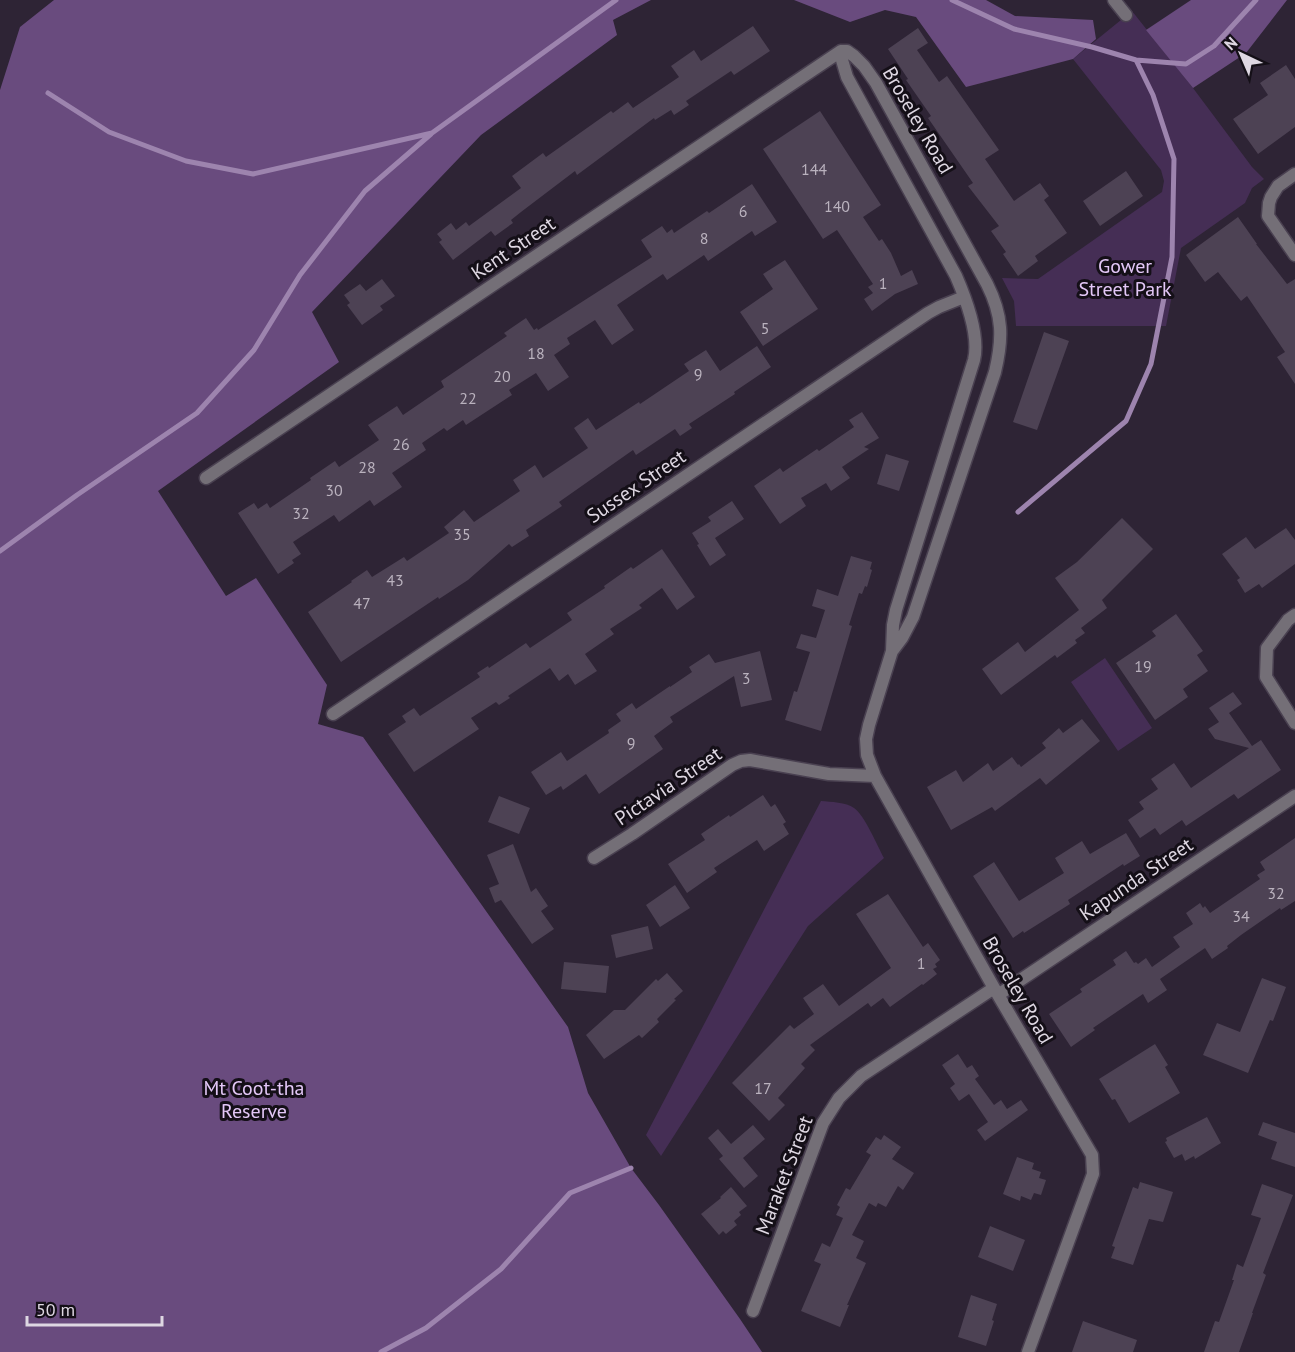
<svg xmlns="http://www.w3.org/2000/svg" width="1295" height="1352" font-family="'PT Sans',sans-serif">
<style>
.green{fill:#452e55}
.forest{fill:#694b7e}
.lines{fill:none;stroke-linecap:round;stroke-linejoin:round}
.stream{stroke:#9d84ae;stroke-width:5}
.building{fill:#4d4254}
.street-casing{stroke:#4a4151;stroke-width:15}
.street{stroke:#746f77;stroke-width:12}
.labels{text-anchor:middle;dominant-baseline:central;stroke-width:6;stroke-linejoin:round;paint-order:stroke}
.number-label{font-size:16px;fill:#bab2be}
.street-label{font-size:20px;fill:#ded7e2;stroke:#140f17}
.park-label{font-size:20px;fill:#e3c7f7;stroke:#140f17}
</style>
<rect width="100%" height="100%" fill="#2e2435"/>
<!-- green -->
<path class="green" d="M 1132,11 L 1193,88 L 1252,167 L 1264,179 L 1252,188 L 1245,203 L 1181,248 L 1166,326 L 1016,326 L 1014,301 L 1002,278 L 1038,279 L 1162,192 L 1164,181 L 1161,170 L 1073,59 Z
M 1105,658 L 1152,728 L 1118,751 L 1071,682 Z
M 821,801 C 831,802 846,802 854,808 C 864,814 878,847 884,858 L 808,926 L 661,1156 L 646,1135 Z"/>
<!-- forest -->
<path class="forest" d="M 54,0 L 651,0 L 613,20 L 617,35 L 481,135 L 312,312 L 339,362 L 158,491 L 226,596 L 256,578 L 327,685 L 318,724 L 363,737 L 568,1027 L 588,1093 L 631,1168 L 659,1205 L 740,1319 L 762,1352 L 0,1352 L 0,90 L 20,27 Z
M 794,0 L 986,0 L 1015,16 L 1093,20 L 1096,39 L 1073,59 L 966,87 L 916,17 L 885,10 L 850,22 Z
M 1191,0 L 1287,0 L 1246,53 L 1193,88 L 1146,30 Z"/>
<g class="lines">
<!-- stream -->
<path class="stream" d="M 952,0 L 1014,29 L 1092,47 L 1136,60 L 1186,64 L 1214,46 L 1256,0
M 48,93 L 109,132 L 186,161 L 253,174 L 432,133 L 616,0
M 1018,512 L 1126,421 L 1151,364 L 1172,257 L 1174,159 L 1153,95 L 1136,60
M 0,551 L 77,495 L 197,413 L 254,350 L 300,275 L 365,191 L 431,134
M 381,1352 L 426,1328 L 501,1269 L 570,1193 L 631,1168"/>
</g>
<!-- building -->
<path class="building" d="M 753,26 L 770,51 L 734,75 L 731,71 L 686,101 L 689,105 L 674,115 L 671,110 L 655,120 L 654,118 L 577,175 L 575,171 L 521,212 L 511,220 L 513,223 L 495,236 L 491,231 L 453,260 L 439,242 L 442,240 L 437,234 L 451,223 L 456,230 L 466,222 L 469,226 L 521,188 L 512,176 L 543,153 L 546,157 L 611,111 L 613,113 L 628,102 L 633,108 L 679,77 L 671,66 L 694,50 L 701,61 Z
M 918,28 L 928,43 L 917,50 L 939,82 L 947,76 L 999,150 L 985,159 L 1014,201 L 1040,183 L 1049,196 L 1044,200 L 1067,233 L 1035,256 L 1038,261 L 1018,276 L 1003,254 L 1006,252 L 991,231 L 999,226 L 968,186 L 973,183 L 928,118 L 931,116 L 906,80 L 908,79 L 888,49 Z
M 1286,65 L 1295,79 L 1295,127 L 1258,154 L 1233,119 L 1268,95 L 1260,83 Z
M 820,111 L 881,205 L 863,217 L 879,241 L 882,239 L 891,253 L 901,276 L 912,270 L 918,284 L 895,294 L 872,311 L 864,299 L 873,293 L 868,287 L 873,284 L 837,230 L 823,239 L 763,149 Z
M 1126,171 L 1143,196 L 1100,226 L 1083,201 Z
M 752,184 L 777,222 L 755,236 L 752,231 L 708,261 L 704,255 L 667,280 L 663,274 L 617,305 L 634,330 L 612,345 L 595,320 L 567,338 L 570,344 L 554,355 L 569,377 L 548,391 L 536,373 L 509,390 L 512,395 L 466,425 L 463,420 L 447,431 L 444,428 L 422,443 L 426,450 L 392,473 L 402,487 L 374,506 L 370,500 L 339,522 L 334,515 L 293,542 L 301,554 L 292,560 L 294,563 L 278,574 L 238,513 L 254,503 L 258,509 L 267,503 L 270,508 L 311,480 L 310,478 L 335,461 L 339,467 L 379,440 L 368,425 L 397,406 L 403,415 L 444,387 L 441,381 L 507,336 L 504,333 L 526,318 L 534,330 L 537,328 L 538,330 L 652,257 L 641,240 L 662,226 L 667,233 L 672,229 L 674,233 L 707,211 L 709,213 Z
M 1238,217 L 1257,244 L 1256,244 L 1287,284 L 1295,279 L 1295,384 L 1277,357 L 1285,352 L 1247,296 L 1241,301 L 1218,272 L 1205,282 L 1186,255 Z
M 785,260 L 818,309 L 763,346 L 740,312 L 773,289 L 763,274 Z
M 382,279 L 395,296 L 380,306 L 383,310 L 362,325 L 347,305 L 350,303 L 344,295 L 360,284 L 366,291 Z
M 1044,332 L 1069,341 L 1037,430 L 1013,422 Z
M 757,346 L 771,367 L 734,392 L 735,394 L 689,424 L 692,428 L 680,436 L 675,429 L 636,455 L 633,450 L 559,502 L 562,506 L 526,530 L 529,536 L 512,547 L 509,544 L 468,580 L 439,599 L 438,597 L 341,662 L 308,612 L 352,582 L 351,581 L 367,570 L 372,577 L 404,557 L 407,561 L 449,533 L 444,527 L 464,510 L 474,522 L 520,491 L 513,480 L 535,465 L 543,478 L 588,448 L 574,428 L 588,418 L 596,430 L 639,402 L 640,404 L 689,371 L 684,364 L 706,350 L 720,371 Z
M 862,412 L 879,438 L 864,447 L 869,449 L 842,467 L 850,478 L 831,491 L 826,483 L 801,498 L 806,506 L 780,524 L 754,486 L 780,468 L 783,472 L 817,449 L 819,451 L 854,427 L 849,420 Z
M 886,454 L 909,461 L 899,491 L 877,484 Z
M 732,501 L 744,519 L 715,538 L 726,555 L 710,566 L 697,545 L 699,544 L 692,533 L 711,521 L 708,517 Z
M 1122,518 L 1153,549 L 1102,600 L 1107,608 L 1081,628 L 1085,633 L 1075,640 L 1077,643 L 1057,658 L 1055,655 L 1001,695 L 982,669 L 1018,642 L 1025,652 L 1079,610 L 1055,578 L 1077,562 Z
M 1286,528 L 1295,540 L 1295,564 L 1262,588 L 1259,584 L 1245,593 L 1237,580 L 1240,578 L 1222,554 L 1246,537 L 1255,549 Z
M 662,549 L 695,597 L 677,610 L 662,588 L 639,605 L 642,608 L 610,629 L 614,634 L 585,654 L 597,671 L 575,685 L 568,674 L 559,681 L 550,668 L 508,696 L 510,698 L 499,705 L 496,702 L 471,718 L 479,729 L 414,772 L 388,734 L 406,722 L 402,716 L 414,708 L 420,716 L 480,677 L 477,673 L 488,666 L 489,668 L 526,643 L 530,648 L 572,620 L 567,613 L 605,588 L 604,586 L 631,567 L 633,569 Z
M 851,556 L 872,562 L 870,569 L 872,570 L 867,587 L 865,586 L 862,594 L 859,593 L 849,625 L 852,626 L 821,731 L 785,720 L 794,691 L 797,692 L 810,652 L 796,648 L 801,634 L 816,638 L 825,610 L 812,606 L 817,589 L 838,596 Z
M 1176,614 L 1203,651 L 1197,655 L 1208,671 L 1183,689 L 1188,697 L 1155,720 L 1116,663 L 1156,636 L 1152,631 Z
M 760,651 L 772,700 L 741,707 L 734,676 L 670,717 L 673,722 L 654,736 L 663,749 L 599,794 L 586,774 L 563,790 L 561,786 L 546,795 L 531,772 L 561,752 L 567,761 L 609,733 L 608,730 L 621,721 L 616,714 L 632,703 L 636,709 L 670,686 L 670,687 L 692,672 L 689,667 L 709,654 L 715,663 Z
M 1233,692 L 1242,704 L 1229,713 L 1252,746 L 1261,740 L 1281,770 L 1238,799 L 1234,794 L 1186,826 L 1182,820 L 1160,835 L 1155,828 L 1140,838 L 1128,820 L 1144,809 L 1139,802 L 1158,789 L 1151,779 L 1174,763 L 1191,788 L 1249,748 L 1215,739 L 1208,729 L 1219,722 L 1209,708 Z
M 1082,719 L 1100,741 L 1046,785 L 1040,778 L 995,811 L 992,807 L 951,830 L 927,787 L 956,770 L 963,782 L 988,763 L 993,771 L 1012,757 L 1018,765 L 1019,764 L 1021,767 L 1046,748 L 1042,743 L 1059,728 L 1063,733 Z
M 763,795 L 771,807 L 775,804 L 786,822 L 783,824 L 789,834 L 764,851 L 757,840 L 714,868 L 717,872 L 687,893 L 668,864 L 705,840 L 701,834 L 729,815 L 730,817 Z
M 499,796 L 530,808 L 519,834 L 488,822 Z
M 1126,833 L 1140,856 L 1124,866 L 1123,864 L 1068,900 L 1070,904 L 1024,933 L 1023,931 L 1013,938 L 973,876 L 994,862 L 1019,901 L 1064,873 L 1055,858 L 1082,841 L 1090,854 Z
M 1295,838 L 1295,901 L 1281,910 L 1280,908 L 1241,935 L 1227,946 L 1228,948 L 1212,959 L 1205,948 L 1160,979 L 1167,990 L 1148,1003 L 1143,994 L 1093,1028 L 1095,1030 L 1071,1047 L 1049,1014 L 1082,992 L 1080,989 L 1116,965 L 1113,960 L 1126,951 L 1134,963 L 1136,962 L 1138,964 L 1146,958 L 1152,967 L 1180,947 L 1173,937 L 1193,924 L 1186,913 L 1200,903 L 1203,908 L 1205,906 L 1210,913 L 1260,879 L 1257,875 L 1265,870 L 1260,862 Z
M 513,844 L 531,892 L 536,888 L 548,906 L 541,911 L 554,929 L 532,944 L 501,900 L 495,903 L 489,888 L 499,884 L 487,855 Z
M 675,885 L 690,908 L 660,927 L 646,905 Z
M 888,894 L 923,947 L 928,943 L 940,960 L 935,964 L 937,967 L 933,969 L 937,974 L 923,985 L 922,984 L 890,1007 L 883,998 L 871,1007 L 868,1003 L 810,1045 L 815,1050 L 801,1064 L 805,1068 L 778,1098 L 785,1105 L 769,1121 L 732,1083 L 790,1025 L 794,1029 L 814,1014 L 803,998 L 823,984 L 839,1006 L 891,968 L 856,914 Z
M 648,926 L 653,949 L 616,958 L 611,935 Z
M 564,962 L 609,966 L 606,993 L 561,989 Z
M 667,973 L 683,991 L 674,999 L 676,1000 L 657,1019 L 659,1022 L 642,1038 L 639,1035 L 604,1059 L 586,1035 L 614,1010 L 625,1010 L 656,979 L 658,981 Z
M 1262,978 L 1286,987 L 1273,1021 L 1270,1020 L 1248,1073 L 1203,1055 L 1217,1023 L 1240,1032 Z
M 1155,1044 L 1168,1065 L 1165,1067 L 1180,1093 L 1129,1123 L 1115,1099 L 1112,1100 L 1099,1079 Z
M 958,1054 L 967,1068 L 972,1065 L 979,1076 L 975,1079 L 994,1105 L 1001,1100 L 1007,1109 L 1021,1100 L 1028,1110 L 985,1141 L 977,1130 L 988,1122 L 969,1094 L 959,1101 L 950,1088 L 955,1084 L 942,1065 Z
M 1207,1117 L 1221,1143 L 1195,1159 L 1194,1156 L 1185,1161 L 1182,1154 L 1174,1158 L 1165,1142 L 1167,1141 L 1166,1138 Z
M 1263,1122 L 1295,1133 L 1295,1167 L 1271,1159 L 1277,1142 L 1258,1135 Z
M 753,1125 L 765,1139 L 743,1158 L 758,1176 L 744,1188 L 719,1159 L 723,1156 L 708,1138 L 718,1129 L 731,1144 Z
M 884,1135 L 901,1147 L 892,1159 L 914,1173 L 903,1190 L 898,1186 L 886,1207 L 878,1203 L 876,1207 L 869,1203 L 852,1235 L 864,1241 L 856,1258 L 866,1263 L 847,1305 L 849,1305 L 840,1327 L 801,1311 L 821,1264 L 814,1261 L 822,1243 L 830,1247 L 843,1218 L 836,1215 L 840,1207 L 837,1205 L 846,1188 L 850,1190 L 871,1155 L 866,1152 L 876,1137 L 881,1140 Z
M 1017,1157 L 1034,1163 L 1032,1169 L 1041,1172 L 1039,1178 L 1046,1180 L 1041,1195 L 1034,1193 L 1031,1200 L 1021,1196 L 1020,1201 L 1003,1194 Z
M 1140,1182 L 1173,1192 L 1163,1222 L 1149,1219 L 1133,1265 L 1111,1258 L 1115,1247 L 1112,1246 L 1133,1187 L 1138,1189 Z
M 1262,1184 L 1293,1195 L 1263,1273 L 1266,1275 L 1252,1313 L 1253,1313 L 1239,1352 L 1204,1352 L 1215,1321 L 1219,1322 L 1234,1280 L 1232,1280 L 1237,1264 L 1243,1267 L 1261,1218 L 1251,1215 Z
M 731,1187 L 747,1206 L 739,1212 L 741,1215 L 734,1221 L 737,1225 L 726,1234 L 723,1231 L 719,1235 L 701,1214 L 721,1198 L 720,1197 Z
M 990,1226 L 1025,1240 L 1013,1271 L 978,1257 Z
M 971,1295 L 997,1304 L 992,1320 L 994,1321 L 986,1346 L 958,1337 Z
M 1083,1321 L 1137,1340 L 1133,1352 L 1072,1352 Z"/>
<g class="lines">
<!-- street casing -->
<g class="street-casing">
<path id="street" d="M 1114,0 L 1126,15
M 841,51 L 842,60 L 847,77 L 956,276 C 966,299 980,335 974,360 L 896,610 L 893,625 L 892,651 L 869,725 L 866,739 L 867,755 L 875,776 L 994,988 L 1092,1155 L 1093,1174 L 1028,1352
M 841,51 L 847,51 L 854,56 L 864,66 L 876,83 L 987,284 C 1003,316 1003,338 995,372 L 913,617 L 902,638 L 893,650
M 1295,174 L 1278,186 L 1271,197 L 1269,203 L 1268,216 L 1295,255
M 206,478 L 841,51
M 1295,615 L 1288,620 L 1267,648 L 1266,677 L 1295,723
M 333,714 L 928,313 L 939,307 L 964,297
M 594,858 L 632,834 L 732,765 L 741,761 L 750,760 L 829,774 L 875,776
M 998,995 L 1295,796
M 753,1311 L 823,1123 L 839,1098 L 861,1076 L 994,988"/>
</g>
<!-- street -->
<use href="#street" class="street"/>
</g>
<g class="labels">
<!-- number labels -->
<g class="number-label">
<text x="814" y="169">144</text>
<text x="837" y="206">140</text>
<text x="743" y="211">6</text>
<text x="704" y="238">8</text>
<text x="883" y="283">1</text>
<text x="765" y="328">5</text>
<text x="536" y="353">18</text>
<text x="698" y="374">9</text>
<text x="502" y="376">20</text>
<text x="468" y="398">22</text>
<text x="401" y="444">26</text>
<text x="367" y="467">28</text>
<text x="334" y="490">30</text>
<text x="301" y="513">32</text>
<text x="462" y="534">35</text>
<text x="395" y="580">43</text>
<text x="362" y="603">47</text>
<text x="1143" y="666">19</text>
<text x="746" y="678">3</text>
<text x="631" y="743">9</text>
<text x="1276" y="893">32</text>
<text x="1241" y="916">34</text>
<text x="921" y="963">1</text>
<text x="763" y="1088">17</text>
</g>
<!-- street labels -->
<g class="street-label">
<text transform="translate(918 120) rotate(60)">Broseley Road</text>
<text transform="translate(513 248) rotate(-34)">Kent Street</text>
<text transform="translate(636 486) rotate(-34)">Sussex Street</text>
<text transform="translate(668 786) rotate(-34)">Pictavia Street</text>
<text transform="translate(1136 879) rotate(-34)">Kapunda Street</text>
<text transform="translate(1018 990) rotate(60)">Broseley Road</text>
<text transform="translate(784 1175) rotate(-69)">Maraket Street</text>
</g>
<!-- park labels -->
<g class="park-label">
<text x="1125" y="266">Gower<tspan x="1125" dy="23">Street Park</tspan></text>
<text x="254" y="1088">Mt Coot-tha<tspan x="254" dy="23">Reserve</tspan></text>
</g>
</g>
<!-- north arrow -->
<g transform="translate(1241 54) rotate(316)" stroke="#140f17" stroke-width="4.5" paint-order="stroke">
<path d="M0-4.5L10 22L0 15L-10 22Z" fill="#ded7e2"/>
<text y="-9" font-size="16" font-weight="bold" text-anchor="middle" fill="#ded7e2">N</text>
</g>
<!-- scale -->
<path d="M27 1316v9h135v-9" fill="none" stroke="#ded7e2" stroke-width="3"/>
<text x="36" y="1316" font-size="18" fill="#ded7e2" stroke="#140f17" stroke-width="4.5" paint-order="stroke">50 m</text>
</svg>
